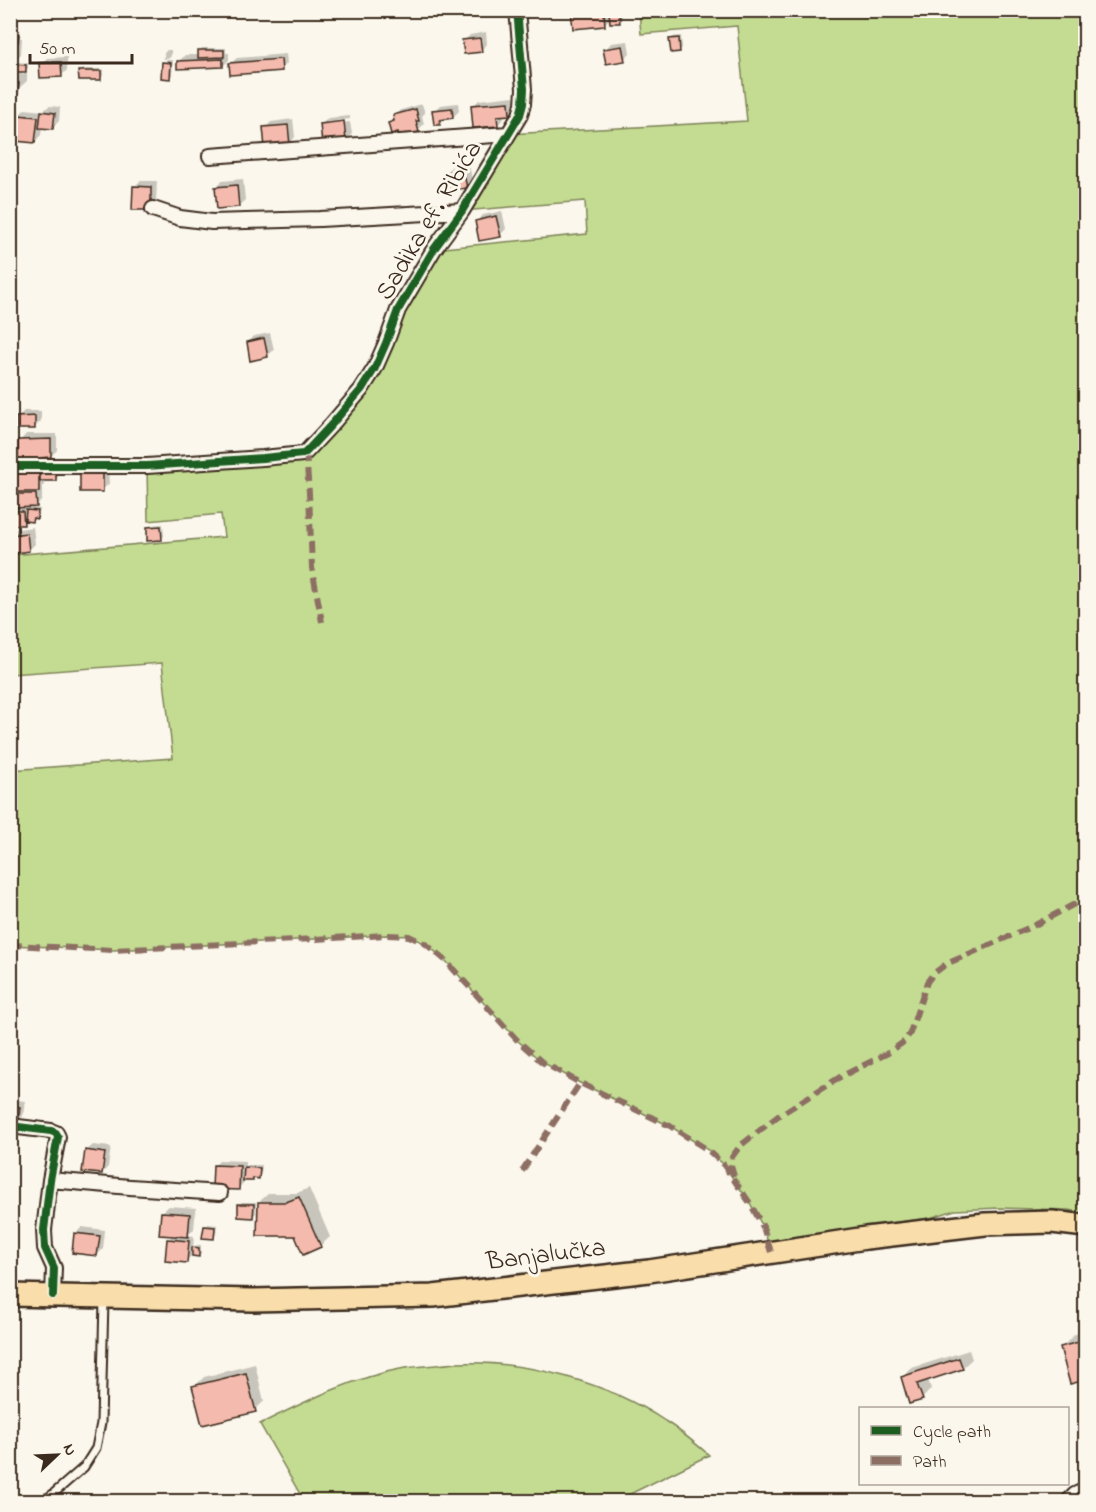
<svg xmlns="http://www.w3.org/2000/svg" width="1096" height="1512" font-family="'Indie Flower',sans-serif">
<style>
.green{fill:#c3dc92;stroke:#7f8358;stroke-width:1.5}
.shadow{fill:#0003}
.building{fill:#f4baad;stroke:#3b2a1e;stroke-width:1.5}
.lines{fill:none;stroke-linecap:round;stroke-linejoin:round}
.lane-casing{stroke:#3b2a1e;stroke-width:11}
.street-casing{stroke:#3b2a1e;stroke-width:18}
.primary-casing{stroke:#3b2a1e;stroke-width:26}
.lane{stroke:#fbf7ec;stroke-width:7}
.street{stroke:#fbf7ec;stroke-width:14}
.primary{stroke:#f9deab;stroke-width:21}
.quiet{stroke:#8d6e63;stroke-width:6;stroke-dasharray:12 6;stroke-linecap:butt}
.cycleway-casing{stroke:#fbf7ec;stroke-width:11}
.cycleway{stroke:#1b5e20;stroke-width:8}
.labels{text-anchor:middle;dominant-baseline:central;stroke-width:6;stroke-linejoin:round;paint-order:stroke}
.street-label{font-size:26px;fill:#3b2a1e;stroke:#fbf7ec}
</style>
<rect width="100%" height="100%" fill="#fbf7ec"/>
<filter id="ink" filterUnits="userSpaceOnUse"><feTurbulence type="fractalNoise" baseFrequency=".0167" numOctaves="2"/><feDisplacementMap in="SourceGraphic" scale="12" xChannelSelector="R" yChannelSelector="G"/><feConvolveMatrix kernelMatrix="1 2 1 2 8 2 1 2 1" color-interpolation-filters="sRGB"/></filter>
<g filter="url(#ink)">
<!-- green -->
<path class="green" d="M 639,11 L 1085,11 L 1085,1213 L 1068,1210 L 999,1208 L 955,1210 L 866,1238 L 771,1252 L 763,1227 L 750,1203 L 723,1164 L 708,1150 L 670,1126 L 580,1083 L 542,1062 L 518,1041 L 445,960 L 426,944 L 409,936 L 386,935 L 114,950 L 11,945 L 11,770 L 173,758 L 162,663 L 11,674 L 11,555 L 224,537 L 221,514 L 148,521 L 147,466 L 303,454 L 361,390 L 434,249 L 587,234 L 585,201 L 462,211 L 508,134 L 747,121 L 737,26 L 641,34 Z
M 456,1363 C 525,1360 607,1382 665,1421 C 681,1431 695,1443 709,1455 L 616,1501 L 304,1501 L 260,1424 C 306,1401 354,1377 405,1368 C 422,1366 439,1365 456,1363 Z"/>
<!-- shadow -->
<path class="shadow" d="M 573,10 L 610,10 L 610,13 L 613,10 L 621,10 L 622,19 L 619,21 L 611,18 L 604,24 Z
M 10,30 L 21,32 L 20,38 L 22,38 L 21,54 L 17,58 L 17,62 L 28,63 L 28,68 L 25,71 L 14,70 L 13,73 L 27,74 L 27,81 L 17,90 L 10,90 Z
M 486,32 L 487,44 L 481,50 L 464,41 L 470,35 Z
M 681,36 L 682,48 L 680,50 L 671,39 L 673,37 Z
M 628,41 L 630,53 L 624,59 L 605,50 L 611,43 Z
M 202,48 L 226,48 L 226,53 L 229,53 L 229,60 L 223,66 L 179,61 L 185,55 L 199,55 L 199,51 Z
M 167,50 L 171,50 L 171,56 L 167,60 L 173,60 L 172,75 L 170,77 L 164,63 L 168,59 L 164,59 L 164,53 Z
M 286,54 L 287,63 L 281,70 L 230,64 L 237,58 Z
M 67,57 L 67,70 L 61,76 L 41,64 L 47,58 Z
M 83,69 L 103,69 L 103,76 L 100,78 L 80,72 Z
M 514,96 L 515,108 L 509,114 L 503,114 L 504,119 L 497,125 L 473,106 L 479,100 Z
M 458,103 L 459,111 L 453,117 L 445,118 L 440,123 L 434,111 L 440,105 Z
M 422,104 L 425,113 L 422,116 L 424,124 L 418,130 L 399,130 L 390,123 L 401,110 Z
M 49,106 L 60,107 L 59,121 L 53,127 L 42,126 L 41,135 L 35,141 L 19,115 L 25,109 L 43,111 Z
M 350,116 L 350,119 L 326,122 L 326,125 L 350,122 L 352,134 L 346,140 L 322,124 L 328,118 Z
M 293,119 L 295,137 L 289,144 L 265,128 L 271,122 Z
M 469,164 L 472,180 L 466,186 L 445,173 L 451,167 Z
M 243,179 L 245,200 L 238,206 L 216,187 L 222,181 Z
M 140,181 L 157,181 L 156,202 L 150,209 L 134,187 Z
M 502,211 L 506,229 L 500,235 L 477,221 L 483,215 Z
M 270,333 L 274,350 L 267,356 L 248,342 L 254,336 Z
M 10,409 L 14,410 L 12,432 L 10,433 Z
M 24,411 L 41,411 L 41,421 L 35,427 L 18,417 Z
M 26,434 L 57,434 L 57,450 L 51,456 L 42,456 L 37,461 L 20,441 Z
M 58,468 L 58,477 L 55,480 L 44,480 L 44,485 L 42,487 L 42,500 L 34,508 L 40,509 L 39,514 L 32,521 L 27,520 L 23,523 L 10,524 L 10,506 L 14,506 L 14,501 L 10,504 L 10,489 L 13,489 L 12,496 L 18,490 L 18,470 Z
M 108,468 L 109,484 L 102,490 L 82,475 L 88,469 Z
M 163,524 L 164,536 L 161,539 L 148,527 L 151,525 Z
M 33,527 L 35,544 L 29,550 L 10,552 L 11,530 Z
M 10,1099 L 25,1101 L 23,1116 L 17,1122 L 10,1121 Z
M 93,1145 L 111,1147 L 108,1167 L 102,1173 L 86,1151 Z
M 220,1160 L 245,1161 L 245,1168 L 248,1165 L 262,1165 L 261,1174 L 253,1180 L 245,1179 L 244,1182 L 238,1189 L 214,1166 Z
M 309,1188 L 330,1237 L 320,1246 L 296,1235 L 259,1202 L 269,1193 L 297,1193 Z
M 242,1202 L 256,1202 L 256,1213 L 253,1216 L 240,1204 Z
M 169,1206 L 196,1208 L 194,1229 L 188,1235 L 194,1236 L 193,1248 L 197,1245 L 201,1245 L 201,1253 L 198,1256 L 192,1255 L 186,1261 L 168,1240 L 174,1234 L 162,1212 Z
M 208,1224 L 217,1225 L 216,1235 L 213,1237 L 205,1227 Z
M 82,1227 L 105,1230 L 103,1249 L 97,1255 L 76,1233 Z
M 1086,1332 L 1086,1379 L 1062,1347 L 1075,1334 Z
M 969,1350 L 972,1359 L 962,1368 L 928,1379 L 931,1389 L 922,1399 L 902,1378 L 912,1368 Z
M 255,1364 L 264,1401 L 255,1410 L 194,1387 L 204,1377 Z"/>
<!-- building -->
<path class="building" d="M 571,10 L 604,10 L 605,26 L 573,29 Z
M 619,11 L 620,23 L 610,23 L 609,12 Z
M 10,33 L 19,34 L 18,42 L 10,40 Z
M 480,38 L 482,52 L 464,54 L 462,40 Z
M 679,38 L 680,52 L 671,53 L 669,39 Z
M 10,43 L 17,44 L 15,62 L 10,61 Z
M 622,46 L 625,61 L 606,64 L 603,49 Z
M 198,50 L 224,50 L 224,57 L 198,58 Z
M 223,59 L 223,67 L 177,69 L 177,61 Z
M 281,59 L 282,71 L 230,75 L 229,63 Z
M 61,62 L 62,77 L 40,78 L 39,63 Z
M 162,62 L 171,63 L 170,79 L 161,78 Z
M 12,64 L 26,65 L 26,72 L 12,72 Z
M 78,71 L 101,71 L 101,80 L 79,80 Z
M 10,83 L 19,83 L 18,92 L 10,91 Z
M 509,102 L 510,115 L 497,116 L 498,126 L 473,128 L 471,105 Z
M 452,108 L 453,118 L 440,120 L 440,125 L 434,125 L 432,110 Z
M 416,109 L 419,121 L 416,121 L 419,132 L 399,137 L 398,132 L 391,134 L 388,123 L 394,121 L 393,115 Z
M 41,111 L 55,113 L 53,129 L 39,128 Z
M 18,115 L 38,117 L 35,143 L 15,141 Z
M 344,121 L 346,141 L 322,144 L 320,124 Z
M 288,125 L 290,145 L 265,148 L 263,127 Z
M 463,169 L 467,188 L 447,191 L 444,173 Z
M 237,185 L 239,207 L 217,209 L 215,187 Z
M 133,186 L 151,187 L 151,210 L 132,210 Z
M 496,216 L 501,237 L 479,241 L 475,221 Z
M 264,338 L 268,357 L 250,361 L 247,342 Z
M 35,416 L 35,429 L 17,429 L 16,417 Z
M 51,439 L 51,457 L 38,458 L 38,463 L 18,463 L 18,440 Z
M 17,470 L 39,470 L 39,492 L 17,492 Z
M 40,470 L 56,470 L 56,481 L 40,481 Z
M 80,474 L 103,474 L 103,492 L 80,492 Z
M 12,494 L 36,494 L 37,507 L 12,508 Z
M 26,510 L 38,511 L 37,519 L 33,518 L 32,522 L 25,521 Z
M 10,511 L 23,511 L 24,525 L 10,525 Z
M 161,526 L 162,540 L 147,541 L 147,527 Z
M 27,533 L 29,551 L 10,554 L 10,535 Z
M 10,1106 L 20,1107 L 18,1124 L 10,1123 Z
M 85,1150 L 105,1153 L 102,1174 L 82,1172 Z
M 213,1165 L 240,1166 L 239,1190 L 212,1189 Z
M 244,1167 L 260,1168 L 259,1179 L 253,1178 L 253,1181 L 243,1181 Z
M 299,1197 L 321,1247 L 303,1255 L 295,1236 L 257,1236 L 258,1202 L 286,1202 Z
M 238,1204 L 254,1204 L 253,1218 L 238,1217 Z
M 161,1212 L 190,1214 L 188,1237 L 159,1235 Z
M 204,1226 L 215,1227 L 214,1239 L 202,1238 Z
M 74,1233 L 100,1236 L 97,1256 L 72,1253 Z
M 167,1239 L 189,1241 L 187,1263 L 165,1261 Z
M 192,1247 L 199,1248 L 199,1257 L 192,1256 Z
M 1086,1340 L 1086,1380 L 1070,1384 L 1060,1347 Z
M 959,1358 L 963,1369 L 917,1384 L 923,1400 L 909,1404 L 901,1377 Z
M 246,1373 L 256,1412 L 202,1425 L 192,1386 Z"/>
<g class="lines">
<!-- lane casing -->
<g class="lane-casing">
<path id="lane" d="M 41,1502 L 53,1494 L 84,1467 L 96,1448 L 101,1423 L 104,1300
M 1063,1502 L 1073,1492 L 1086,1486"/>
</g>
<!-- street casing -->
<g class="street-casing">
<path id="street" d="M 210,156 L 508,134
M 153,209 L 180,218 L 212,222 L 320,219 L 462,211
M 10,466 L 147,466 L 263,458 L 303,454 L 306,452 L 332,424 L 361,390 L 375,368 L 386,343 L 398,310 L 434,249 L 462,211 L 520,115 L 523,104 L 524,89 L 517,10
M 10,1126 L 51,1131 L 56,1133 L 58,1137 L 50,1180 L 44,1230 L 45,1248 L 54,1268 L 53,1295
M 50,1180 L 130,1187 L 220,1193"/>
</g>
<!-- primary casing -->
<g class="primary-casing">
<path id="primary" d="M 10,1295 L 253,1300 L 433,1296 L 649,1271 L 866,1238 L 985,1224 L 1052,1222 L 1086,1226"/>
</g>
<!-- lane -->
<use href="#lane" class="lane"/>
<!-- street -->
<use href="#street" class="street"/>
<!-- primary -->
<use href="#primary" class="primary"/>
<!-- quiet -->
<path class="quiet" d="M 306,452 L 309,493 L 312,568 L 322,622
M 10,945 L 114,950 L 386,935 L 409,936 L 426,944 L 445,960 L 518,1041 L 542,1062 L 580,1083 L 670,1126 L 708,1150 L 723,1164 L 750,1203 L 763,1227 L 771,1252
M 522,1171 L 580,1083
M 734,1176 L 731,1166 L 732,1157 L 740,1146 L 778,1116 L 840,1077 L 888,1053 L 905,1041 L 910,1033 L 927,982 L 933,974 L 946,964 L 1033,926 L 1086,898"/>
<!-- cycleway casing -->
<g class="cycleway-casing">
<path id="cycleway" d="M 10,466 L 147,466 L 263,458 L 303,454 L 306,452 L 332,424 L 361,390 L 375,368 L 386,343 L 398,310 L 434,249 L 462,211 L 520,115 L 523,104 L 524,89 L 517,10
M 10,1126 L 51,1131 L 56,1133 L 58,1137 L 50,1180 L 44,1230 L 45,1248 L 54,1268 L 53,1295"/>
</g>
<!-- cycleway -->
<use href="#cycleway" class="cycleway"/>
</g>
</g>
<g class="labels">
<!-- street labels -->
<g class="street-label">
<text transform="translate(430 221) rotate(-59)">Sadika ef. Ribića</text>
<text transform="translate(546 1256) rotate(-7)">Banjalučka</text>
</g>
</g>
<!-- margin -->
<rect width="1096" height="1512" fill="none" stroke="#fbf7ec" stroke-width="36"/>
<rect x="18" y="18" width="1060" height="1476" fill="none" stroke="#3b2a1e" stroke-width="2" filter="url(#ink)"/>
<!-- legend -->
<rect x="859" y="1407" width="210" height="78" fill="#fbf7ec" stroke="#aea59a" stroke-width="1.5"/>
<rect x="871" y="1426" width="30" height="9" fill="#1b5e20" stroke="#aea59a" stroke-width="1.5"/>
<text x="913" y="1437" font-size="18" fill="#3b2a1e">Cycle path</text>
<rect x="871" y="1456" width="30" height="9" fill="#8d6e63" stroke="#aea59a" stroke-width="1.5"/>
<text x="913" y="1467" font-size="18" fill="#3b2a1e">Path</text>
<!-- north arrow -->
<g transform="translate(57 1455) rotate(67)" stroke="#fbf7ec" stroke-width="4.5" paint-order="stroke">
<path d="M0-4.5L10 22L0 15L-10 22Z" fill="#3b2a1e"/>
<text y="-9" font-size="16" font-weight="bold" text-anchor="middle" fill="#3b2a1e">N</text>
</g>
<!-- scale -->
<path d="M30 54v9h102v-9" fill="none" stroke="#3b2a1e" stroke-width="3"/>
<text x="39" y="54" font-size="18" fill="#3b2a1e" stroke="#fbf7ec" stroke-width="4.5" paint-order="stroke">50 m</text>
</svg>
